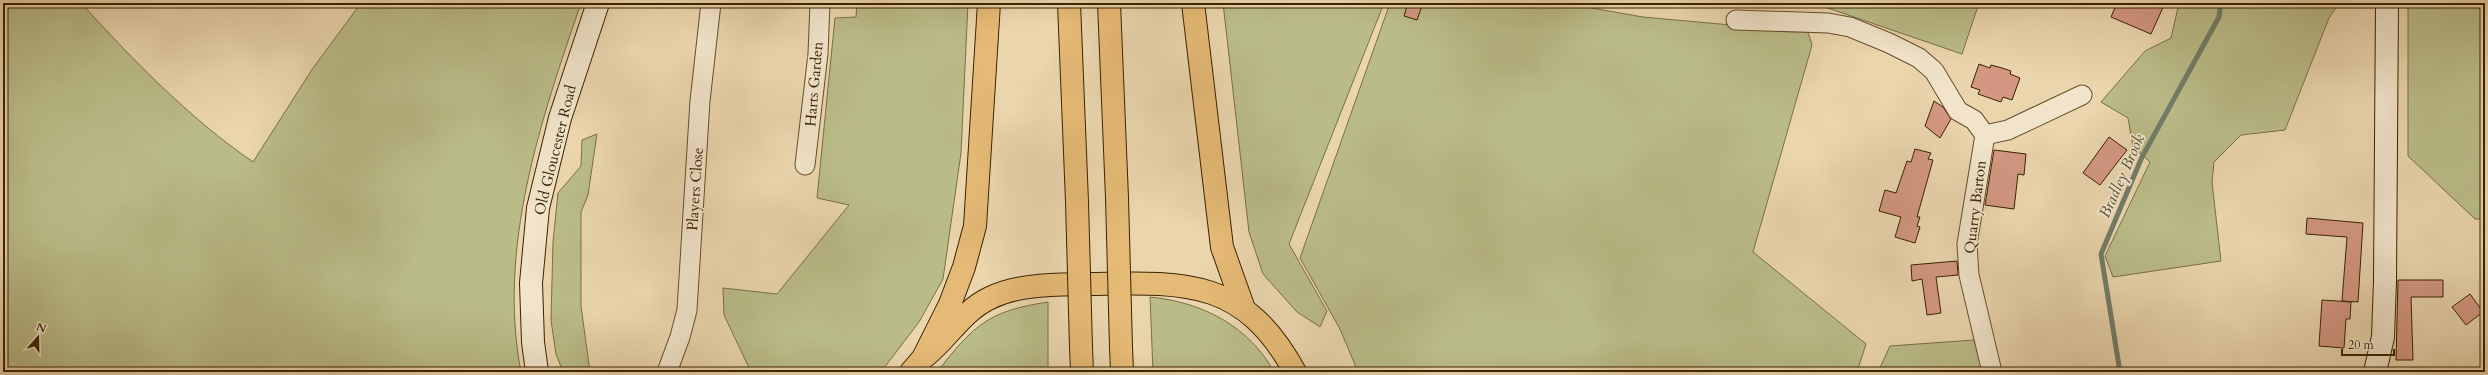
<svg xmlns="http://www.w3.org/2000/svg" width="2488" height="375" font-family="Cardo,serif">
<style>
.green{fill:#babc88;stroke:#7a6f44}
.lines{fill:none;stroke-linecap:round;stroke-linejoin:round}
.stream{stroke:#727c68;stroke-width:5}
.building{fill:#d39782;stroke:#3a2200}
.street-casing{stroke:#664f2b;stroke-width:21}
.secondary-casing{stroke:#3a2200;stroke-width:24}
.highway-casing{stroke:#3a2200;stroke-width:24}
.street{stroke:#f1e4ca;stroke-width:19}
.secondary{stroke:#f1e4ca;stroke-width:22}
.highway{stroke:#e5ba76;stroke-width:22}
.highway-bridge-casing{stroke:#3a2200;stroke-width:24;stroke-linecap:butt}
.highway-bridge{stroke:#e5ba76;stroke-width:22}
.labels{text-anchor:middle;dominant-baseline:central;stroke-width:3.5;stroke-linejoin:round;paint-order:stroke}
.street-label{font-size:15px;fill:#3a2200;stroke:#f1e4ca}
.water-label{font-size:16px;font-style:italic;fill:#564f34;stroke:#f1e4ca}
</style>
<rect width="100%" height="100%" fill="#ead5ad"/>
<filter id="stains"><feTurbulence type="fractalNoise" baseFrequency=".005" numOctaves="4"/><feColorMatrix values="0 0 0 0 .2 0 0 0 0 .09 0 0 0 0 .02 0 0 0 .5 -.17"/></filter>
<radialGradient id="worn" r=".72"><stop offset=".6" stop-color="#630" stop-opacity="0"/><stop offset="1" stop-color="#630" stop-opacity=".3"/></radialGradient>
<!-- green -->
<path class="green" d="M 3,3 L 81,3 C 134,61 188,117 253,162 L 313,68 L 361,3 L 581,3 C 541,120 497,247 521,372 L 3,372 Z
M 857,3 L 968,3 L 961,153 L 943,279 L 919,322 L 881,372 L 751,372 L 724,315 L 723,288 L 777,294 L 849,205 L 817,198 L 835,18 L 856,17 Z
M 1223,3 L 1384,3 L 1289,244 L 1327,311 L 1320,327 L 1297,312 L 1263,274 L 1249,232 Z
M 1390,3 L 1563,3 L 1643,17 L 1808,32 L 1812,45 L 1753,252 L 1866,344 L 1857,372 L 1358,372 L 1340,329 L 1300,258 Z
M 1819,3 L 1979,3 L 1962,54 L 1819,5 Z
M 2179,3 L 2339,3 L 2329,18 L 2285,130 L 2241,135 L 2214,162 L 2212,182 L 2221,261 L 2113,277 L 2105,256 L 2150,162 L 2133,147 L 2128,118 L 2101,102 L 2145,51 L 2171,38 Z
M 2408,3 L 2485,3 L 2485,219 L 2475,219 L 2408,156 Z
M 597,134 L 588,195 L 581,212 L 581,306 L 590,372 L 563,372 L 556,354 L 551,320 L 553,242 L 558,193 L 581,166 L 582,140 Z
M 1150,297 C 1202,302 1249,326 1274,372 L 1153,372 Z
M 1048,302 L 1048,372 L 937,372 C 974,325 988,311 1048,302 Z
M 1974,340 L 1984,372 L 1878,372 L 1890,346 Z"/>
<g class="lines">
<!-- stream -->
<path class="stream" d="M 2120,372 L 2101,254 L 2142,157 L 2219,17 L 2221,3"/>
</g>
<!-- building -->
<path class="building" d="M 1408,3 L 1423,3 L 1417,20 L 1404,16 Z
M 2117,3 L 2165,3 L 2151,34 L 2111,17 Z
M 1979,64 L 1990,68 L 1991,65 L 2002,68 L 2011,71 L 2010,74 L 2020,78 L 2012,100 L 2003,97 L 2001,102 L 1978,94 L 1980,90 L 1971,87 Z
M 1934,101 L 1943,107 L 1951,119 L 1940,138 L 1925,126 Z
M 2109,137 L 2127,150 L 2100,185 L 2083,173 Z
M 1915,149 L 1931,153 L 1928,159 L 1933,160 L 1917,217 L 1920,217 L 1917,226 L 1920,227 L 1915,243 L 1895,237 L 1901,217 L 1879,211 L 1885,190 L 1896,193 L 1907,161 L 1911,162 Z
M 1994,150 L 2026,154 L 2024,175 L 2018,174 L 2014,209 L 1985,205 Z
M 2307,218 L 2363,223 L 2358,302 L 2342,301 L 2347,237 L 2306,234 Z
M 1957,261 L 1958,275 L 1936,277 L 1941,313 L 1927,315 L 1922,279 L 1912,281 L 1911,265 Z
M 2398,280 L 2443,280 L 2443,297 L 2411,297 L 2413,360 L 2396,360 Z
M 2470,294 L 2483,312 L 2466,325 L 2452,307 Z
M 2322,300 L 2351,302 L 2350,319 L 2346,319 L 2344,348 L 2319,346 Z"/>
<g class="lines">
<!-- street casing -->
<g class="street-casing">
<path id="street" d="M 1736,20 L 1828,23 L 1850,27 L 1889,43 L 1919,58 L 1934,71 L 1958,111 L 1974,120 L 1985,135 L 2008,130 L 2082,95
M 1985,135 L 1967,244 L 1969,275 L 1992,372
M 805,165 L 818,54 L 820,3
M 667,372 L 680,337 L 687,310 L 700,101 L 711,3"/>
</g>
<!-- secondary casing -->
<g class="secondary-casing">
<path id="secondary" d="M 537,372 L 533,342 L 531,283 L 538,208 L 560,118 L 598,3
M 2375,372 L 2383,337 L 2385,281 L 2387,3"/>
</g>
<!-- highway casing -->
<g class="highway-casing">
<path id="highway" d="M 1069,3 L 1077,202
M 1109,3 L 1117,198
M 1193,3 L 1222,247 L 1244,309
M 1081,347 L 1082,372
M 1121,347 L 1122,372
M 923,358 C 947,340 962,311 990,298 C 1021,283 1058,285 1091,284 C 1187,282 1244,279 1295,372
M 911,372 L 923,358 L 950,304 L 964,267 L 975,226 L 989,3"/>
</g>
<!-- street -->
<use href="#street" class="street"/>
<!-- secondary -->
<use href="#secondary" class="secondary"/>
<!-- highway -->
<use href="#highway" class="highway"/>
<!-- highway-bridge casing -->
<g class="highway-bridge-casing">
<path id="highway-bridge" d="M 1117,198 L 1121,347
M 1077,202 L 1081,347"/>
</g>
<!-- highway-bridge -->
<use href="#highway-bridge" class="highway-bridge"/>
</g>
<g class="labels">
<!-- street labels -->
<g class="street-label">
<text transform="translate(814 84) rotate(-85)">Harts Garden</text>
<text transform="translate(555 150) rotate(-76)">Old Gloucester Road</text>
<text transform="translate(695 189) rotate(-86)">Players Close</text>
<text transform="translate(1975 207) rotate(-83)">Quarry Barton</text>
</g>
<!-- water labels -->
<g class="water-label">
<text transform="translate(2122 176) rotate(-66)">Bradley Brook</text>
</g>
</g>
<!-- margin -->
<rect width="2488" height="375" fill="none" stroke="#ead5ad" stroke-width="16"/>
<rect x="4" y="4" width="2480" height="367" fill="none" stroke="#3a2200" stroke-width="2"/>
<rect x="8" y="8" width="2472" height="359" fill="none" stroke="#3a2200"/>
<!-- north arrow -->
<g transform="translate(38 337) rotate(20)" stroke="#f1e4ca" stroke-width="3" paint-order="stroke">
<path d="M0-3L7 15L0 10L-7 15Z" fill="#3a2200"/>
<text y="-6" font-size="11" font-weight="bold" text-anchor="middle" fill="#3a2200">N</text>
</g>
<!-- scale -->
<path d="M2342 349v6h52v-6" fill="none" stroke="#3a2200" stroke-width="2"/>
<text x="2348" y="349" font-size="12" fill="#3a2200" stroke="#f1e4ca" stroke-width="3" paint-order="stroke">20 m</text>
<rect width="100%" height="100%" filter="url(#stains)"/>
<rect width="100%" height="100%" fill="url(#worn)"/>
</svg>
